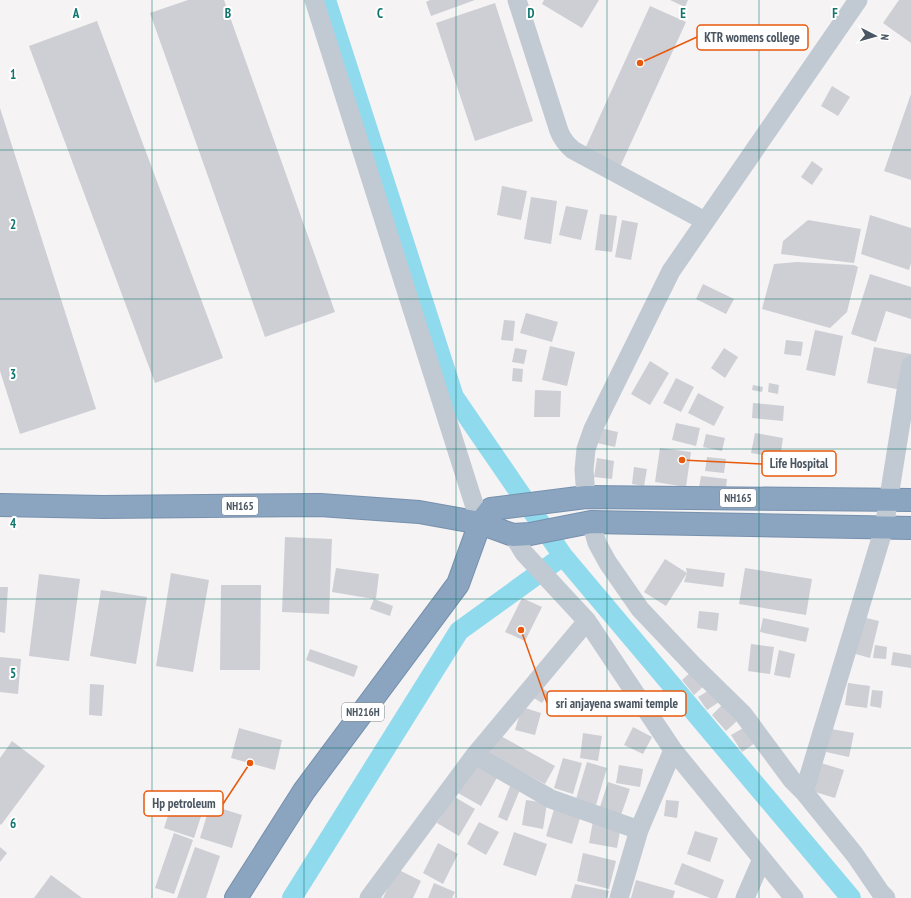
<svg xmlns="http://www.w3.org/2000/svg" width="911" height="898" font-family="'PT Sans Narrow',sans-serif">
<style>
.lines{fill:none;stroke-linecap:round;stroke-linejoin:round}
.canal{stroke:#90daee;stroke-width:20}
.building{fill:#cdcfd5}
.highway-casing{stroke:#7690ad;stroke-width:24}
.minor{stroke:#c1cad2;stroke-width:19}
.highway{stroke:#8ba5c1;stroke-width:22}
.grid{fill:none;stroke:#0f766e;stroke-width:1;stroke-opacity:0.55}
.labels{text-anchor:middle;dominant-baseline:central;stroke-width:4;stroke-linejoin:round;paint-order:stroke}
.shield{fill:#fff;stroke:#808990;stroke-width:1}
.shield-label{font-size:11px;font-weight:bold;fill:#4a5661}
.grid-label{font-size:13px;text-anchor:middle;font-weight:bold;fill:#0f766e;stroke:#fff;stroke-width:4;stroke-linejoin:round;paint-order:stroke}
.leader{fill:none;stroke:#e8590c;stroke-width:1.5}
.callout-dot{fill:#e8590c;stroke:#fff;stroke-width:1.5}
.callout{fill:#fff;stroke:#e8590c;stroke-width:1.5}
.callout-label{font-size:13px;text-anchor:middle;font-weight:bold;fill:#4a5661}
</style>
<rect width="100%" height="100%" fill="#f5f3f3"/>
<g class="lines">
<!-- canal -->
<path class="canal" d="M 326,0 L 454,397 L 563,556 L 851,898
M 292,898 L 459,631 L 563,556"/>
</g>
<!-- building -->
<path class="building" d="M 188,0 L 224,0 L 335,312 L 265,337 L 150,13 Z
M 430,0 L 475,0 L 431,16 L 426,2 Z
M 544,0 L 599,0 L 582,28 L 542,4 Z
M 670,0 L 688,0 L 685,7 Z
M 899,0 L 911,0 L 911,43 L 883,23 Z
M 495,3 L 533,121 L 475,141 L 436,23 Z
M 650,6 L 686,22 L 620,167 L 584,151 Z
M 97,21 L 223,358 L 155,383 L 29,46 Z
M 832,86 L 850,97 L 838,116 L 821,106 Z
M 911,94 L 911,180 L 884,171 Z
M 0,108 L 96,409 L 20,434 L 0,371 Z
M 812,161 L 823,169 L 812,185 L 801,177 Z
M 502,186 L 527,191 L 521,220 L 497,215 Z
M 531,197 L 557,201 L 551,244 L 524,239 Z
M 566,206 L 588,210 L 581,240 L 559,235 Z
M 600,214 L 617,216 L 612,252 L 595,250 Z
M 870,215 L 911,228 L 911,263 L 909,270 L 861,254 Z
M 622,220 L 638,223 L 631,260 L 615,257 Z
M 808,220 L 861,229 L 854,263 L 781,254 L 783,241 Z
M 797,262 L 854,265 L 858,267 L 847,312 L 830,328 L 762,309 L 774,264 Z
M 870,274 L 911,287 L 911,319 L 886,311 L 876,342 L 851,334 Z
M 703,284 L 734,299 L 726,314 L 696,299 Z
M 526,313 L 558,322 L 552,342 L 520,333 Z
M 504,320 L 515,321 L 513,341 L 501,340 Z
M 815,330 L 843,336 L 835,376 L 806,370 Z
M 786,340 L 803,342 L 801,356 L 784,354 Z
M 550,346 L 575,352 L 567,386 L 542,380 Z
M 874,347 L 911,354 L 911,365 L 906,391 L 867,383 Z
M 515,348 L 527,350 L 524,364 L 512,362 Z
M 724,348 L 738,357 L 725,378 L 711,368 Z
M 650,361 L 669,373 L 650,405 L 631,394 Z
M 513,368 L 523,369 L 522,382 L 512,381 Z
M 676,378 L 694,387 L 681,412 L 663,403 Z
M 769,383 L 779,385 L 778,394 L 768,392 Z
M 753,385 L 763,387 L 762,392 L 752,390 Z
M 535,390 L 561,391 L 560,417 L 534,417 Z
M 698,393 L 724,407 L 714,426 L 688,413 Z
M 753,403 L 784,406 L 783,421 L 752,418 Z
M 676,423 L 700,428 L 696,446 L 672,440 Z
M 600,428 L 618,432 L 615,447 L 597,443 Z
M 755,433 L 783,438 L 780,458 L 751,453 Z
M 706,434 L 725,438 L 722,451 L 703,447 Z
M 660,448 L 691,452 L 686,487 L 655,482 Z
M 707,457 L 726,459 L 724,473 L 705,471 Z
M 597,458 L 614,461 L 612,479 L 594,477 Z
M 634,467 L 647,469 L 644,486 L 632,484 Z
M 701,476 L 727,479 L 725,496 L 698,493 Z
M 285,537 L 332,539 L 329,614 L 282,612 Z
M 665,559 L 687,573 L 686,568 L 725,573 L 723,587 L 684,582 L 687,573 L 666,606 L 644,592 Z
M 336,568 L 379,574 L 376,598 L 374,599 L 332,592 Z
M 745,568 L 812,579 L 806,615 L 739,604 Z
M 171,573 L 209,580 L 193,672 L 156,666 Z
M 39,574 L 80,579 L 69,661 L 29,656 Z
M 221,585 L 261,585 L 260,670 L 220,670 Z
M 0,587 L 8,587 L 5,633 L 0,632 Z
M 101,590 L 147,597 L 136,664 L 90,656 Z
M 522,598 L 542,607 L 525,641 L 505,632 Z
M 374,599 L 393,606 L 390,616 L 370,609 Z
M 699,611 L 719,613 L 717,631 L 697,628 Z
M 862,617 L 879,621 L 870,658 L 852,653 Z
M 763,618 L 809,628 L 806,642 L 760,632 Z
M 751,644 L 774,647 L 770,674 L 748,671 Z
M 875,645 L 887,647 L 886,659 L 873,658 Z
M 310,649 L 358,666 L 354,677 L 306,660 Z
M 779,650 L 795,654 L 790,678 L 774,675 Z
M 893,652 L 911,655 L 911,668 L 891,665 Z
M 0,657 L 21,659 L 18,694 L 0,692 Z
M 692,671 L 705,685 L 694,695 L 682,680 Z
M 848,683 L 870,686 L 867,708 L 845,705 Z
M 90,684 L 104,685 L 102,716 L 89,715 Z
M 538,686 L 549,692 L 542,703 L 532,697 Z
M 711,689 L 719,702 L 707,710 L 698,697 Z
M 872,690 L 883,691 L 881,708 L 870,706 Z
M 722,705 L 737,721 L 726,731 L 712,715 Z
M 522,707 L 541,713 L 535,735 L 515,730 Z
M 633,727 L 652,737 L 643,754 L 624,745 Z
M 745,727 L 755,743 L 742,752 L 731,735 Z
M 239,728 L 282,740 L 275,770 L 231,758 Z
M 831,729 L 854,733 L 849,757 L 826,752 Z
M 583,733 L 602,736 L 598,761 L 580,758 Z
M 499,735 L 555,766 L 545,784 L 489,754 Z
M 12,741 L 45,766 L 1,825 L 0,824 L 0,758 Z
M 563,758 L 582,763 L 573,794 L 554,788 Z
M 475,761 L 499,774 L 481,806 L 458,793 Z
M 587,762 L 607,768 L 596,805 L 576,799 Z
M 821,763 L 844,770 L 835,798 L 812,791 Z
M 619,765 L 643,769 L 640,787 L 616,783 Z
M 512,781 L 522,785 L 507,821 L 498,817 Z
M 608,782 L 630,789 L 621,815 L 600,807 Z
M 176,791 L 206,801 L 194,838 L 164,828 Z
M 453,796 L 475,809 L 459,836 L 437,823 Z
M 526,800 L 547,803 L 543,829 L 522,825 Z
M 666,800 L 679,801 L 677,818 L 664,816 Z
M 210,805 L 242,815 L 232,848 L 200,838 Z
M 555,806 L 581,815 L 572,844 L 546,836 Z
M 593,821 L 621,826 L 617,848 L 589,843 Z
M 479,822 L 499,832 L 486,855 L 467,844 Z
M 695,831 L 718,838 L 710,862 L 687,854 Z
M 514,832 L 547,844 L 536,876 L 503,865 Z
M 174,833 L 193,840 L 174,894 L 155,888 Z
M 438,843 L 458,854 L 443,884 L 423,873 Z
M 0,847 L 7,853 L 0,862 Z
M 195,847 L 220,856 L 206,898 L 177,898 Z
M 583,853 L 616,861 L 609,889 L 577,881 Z
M 682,863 L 724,880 L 717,898 L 710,898 L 674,884 Z
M 397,869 L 421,881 L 413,898 L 383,898 Z
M 51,875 L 82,898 L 34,898 Z
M 636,880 L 675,891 L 673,898 L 631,898 Z
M 434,883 L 455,892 L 452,898 L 428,898 Z
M 575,884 L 609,891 L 607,898 L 571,898 Z"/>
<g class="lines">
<!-- highway casing -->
<g class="highway-casing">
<path id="highway" d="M 0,505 L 103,507 L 320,505 L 419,512 L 480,523 L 513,535 L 530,534 L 591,522 L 911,528
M 236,898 L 304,791 L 458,584 L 480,523 L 491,509 L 586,497 L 911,500"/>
</g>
<!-- minor -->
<path class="minor" d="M 314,0 L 480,523
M 517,0 L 559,131 C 562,139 566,144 573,150 L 705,221
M 586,497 L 584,470 L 586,449 L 593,429 L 671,271 L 858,0
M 591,522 L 597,543 L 608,563 L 640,609 L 693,665 L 743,714 L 792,780 L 804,792 L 855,855 L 881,893 L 886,898
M 513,535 L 524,553 L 587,621 L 673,750 L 794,898
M 475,755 L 551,799 L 639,830
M 804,792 L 884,528 L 906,391 L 911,365
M 369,898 L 475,755 L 587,621
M 619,898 L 639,830 L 673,750
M 745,898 L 762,859"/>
<!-- highway -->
<use href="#highway" class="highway"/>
</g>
<!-- grid -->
<path class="grid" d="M 152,0 L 152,898M 304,0 L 304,898M 456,0 L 456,898M 607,0 L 607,898M 759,0 L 759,898M 0,150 L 911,150M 0,299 L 911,299M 0,449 L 911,449M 0,599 L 911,599M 0,748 L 911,748"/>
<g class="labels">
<!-- shield labels -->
<g class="shield">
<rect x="720" y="489" width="36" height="18" rx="3"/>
<rect x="222" y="497" width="36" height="18" rx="3"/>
<rect x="342" y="703" width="42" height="18" rx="3"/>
</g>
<g class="shield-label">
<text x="738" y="498">NH165</text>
<text x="240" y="506">NH165</text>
<text x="363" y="712">NH216H</text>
</g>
</g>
<g class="grid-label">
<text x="76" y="18">A</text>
<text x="228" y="18">B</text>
<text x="380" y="18">C</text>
<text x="531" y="18">D</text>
<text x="683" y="18">E</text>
<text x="835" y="18">F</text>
<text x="13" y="79">1</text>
<text x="13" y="229">2</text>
<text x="13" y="379">3</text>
<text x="13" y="528">4</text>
<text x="13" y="678">5</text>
<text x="13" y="828">6</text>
</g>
<!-- callouts -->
<path class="leader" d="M640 63L697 37M682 460L762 464M521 630L547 703M250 763L223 804"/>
<g class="callout-dot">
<circle cx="640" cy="63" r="4"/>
<circle cx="682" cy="460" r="4"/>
<circle cx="521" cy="630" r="4"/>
<circle cx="250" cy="763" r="4"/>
</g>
<g class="callout">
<rect x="697" y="25" width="111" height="25" rx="4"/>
<rect x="762" y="451" width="74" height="25" rx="4"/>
<rect x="547" y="691" width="139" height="25" rx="4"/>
<rect x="144" y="791" width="79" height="25" rx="4"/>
</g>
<g class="callout-label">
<text x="752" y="42">KTR womens college</text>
<text x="799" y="468">Life Hospital</text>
<text x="617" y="708">sri anjayena swami temple</text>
<text x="184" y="808">Hp petroleum</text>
</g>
<!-- north arrow -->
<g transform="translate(875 36) rotate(96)" stroke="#ffffff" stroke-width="3" paint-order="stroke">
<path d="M0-3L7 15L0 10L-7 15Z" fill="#4a5661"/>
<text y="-6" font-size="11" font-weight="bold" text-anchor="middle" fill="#4a5661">N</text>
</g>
</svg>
